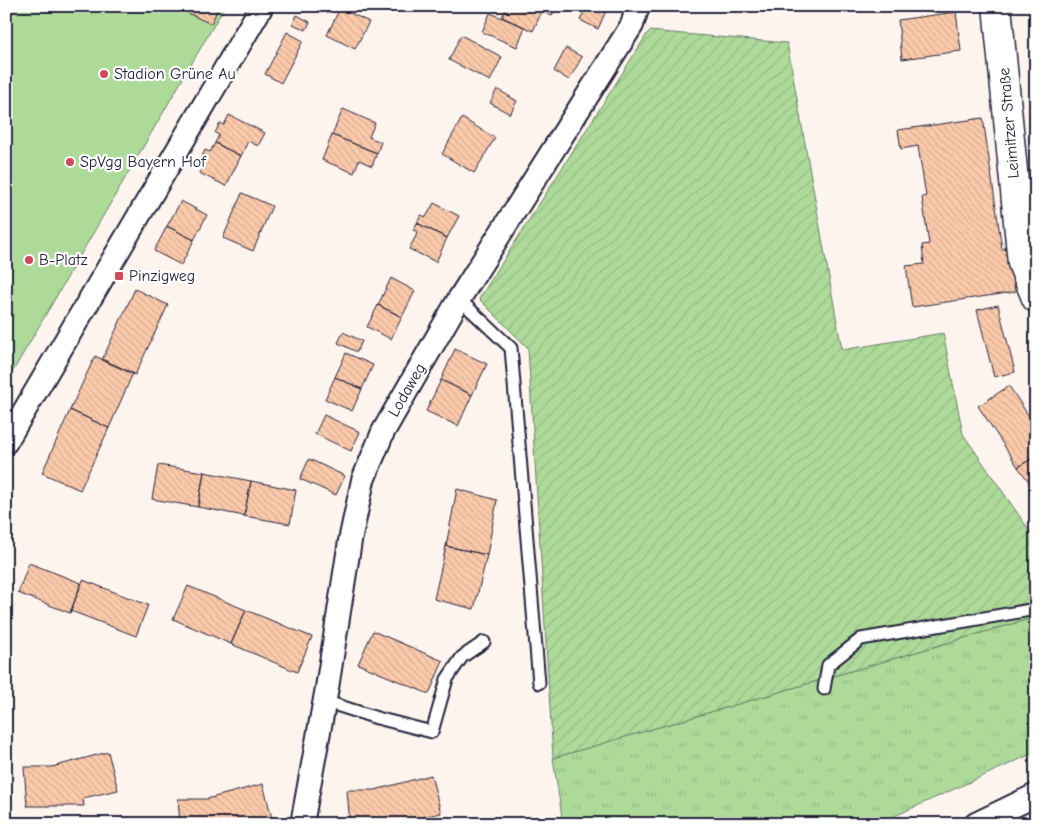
<svg xmlns="http://www.w3.org/2000/svg" width="1042" height="830" font-family="'Comic Neue',sans-serif">
<style>
.grass{fill:url(#grass-tufts);stroke:#687e6a}
.garden{fill:url(#garden-furrows);stroke:#687e6a}
.pitch{fill:#adda99;stroke:#687e6a}
.building{fill:url(#building-back-hatch);stroke:#22223b}
.lines{fill:none;stroke-linecap:round;stroke-linejoin:round}
.lane-casing{stroke:#22223b;stroke-width:15}
.street-casing{stroke:#22223b;stroke-width:26}
.secondary-casing{stroke:#22223b;stroke-width:31}
.lane{stroke:#fff;stroke-width:11}
.street{stroke:#fff;stroke-width:22}
.secondary{stroke:#fff;stroke-width:28}
.poi-dot{fill:#d1495b;stroke:#fff;stroke-width:2}
.labels{text-anchor:middle;dominant-baseline:central;stroke-width:4.5;stroke-linejoin:round;paint-order:stroke}
.poi-label{font-size:16px;fill:#22223b;stroke:#fff;text-anchor:start}
.street-label{font-size:16px;fill:#22223b;stroke:#fff}
</style>
<defs>
<pattern id="grass-tufts" width="24" height="20" patternUnits="userSpaceOnUse" patternTransform="scale(1.25)"><rect width="24" height="20" fill="#adda99"/><path d="M3 7l-1-3M5 7V3M7 7l1-3M15 17l-1-3M17 17v-4M19 17l1-3" fill="none" stroke="#95bb85"/></pattern>
<pattern id="garden-furrows" width="10" height="10" patternUnits="userSpaceOnUse" patternTransform="scale(1.25)"><rect width="10" height="10" fill="#adda99"/><path d="M-1 1l2-2M0 10L10 0M9 11l2-2" fill="none" stroke="#95bb85"/></pattern>
<pattern id="building-back-hatch" width="6" height="6" patternUnits="userSpaceOnUse" patternTransform="scale(1.25)"><rect width="6" height="6" fill="#fccaab"/><path d="M-1 5l2 2M0 0l6 6M5-1l2 2" fill="none" stroke="#d8ad94"/></pattern>
</defs>
<rect width="100%" height="100%" fill="#fef4ee"/>
<filter id="ink" filterUnits="userSpaceOnUse"><feTurbulence type="fractalNoise" baseFrequency=".02" numOctaves="2"/><feDisplacementMap in="SourceGraphic" scale="10" xChannelSelector="R" yChannelSelector="G"/><feConvolveMatrix kernelMatrix="1 2 1 2 8 2 1 2 1" color-interpolation-filters="sRGB"/></filter>
<g filter="url(#ink)">
<!-- grass -->
<path class="grass" d="M 1036,617 L 1036,752 L 877,824 L 563,824 L 553,758 Z"/>
<!-- garden -->
<path class="garden" d="M 649,31 L 787,43 L 842,350 L 943,333 L 963,434 L 1036,540 L 1036,617 L 553,758 L 528,348 L 479,299 Z"/>
<!-- pitch -->
<path class="pitch" d="M 6,6 L 225,6 L 6,383 Z"/>
<!-- building -->
<path class="building" d="M 180,6 L 219,6 L 211,24 L 179,9 Z
M 507,6 L 530,6 L 542,11 L 533,31 L 502,17 Z
M 530,6 L 556,6 L 552,16 Z
M 587,6 L 608,6 L 598,29 L 580,20 Z
M 340,8 L 369,22 L 355,49 L 327,35 Z
M 956,12 L 961,51 L 902,59 L 898,20 Z
M 490,13 L 525,27 L 517,47 L 482,32 Z
M 297,15 L 310,22 L 306,30 L 293,24 Z
M 287,32 L 303,41 L 281,83 L 265,74 Z
M 461,35 L 502,57 L 490,81 L 449,60 Z
M 566,48 L 582,57 L 569,80 L 554,71 Z
M 497,89 L 517,101 L 510,114 L 490,103 Z
M 343,109 L 375,123 L 369,137 L 381,142 L 377,153 L 332,135 Z
M 229,115 L 265,133 L 258,146 L 248,141 L 241,156 L 215,143 L 219,135 L 215,133 L 220,123 L 224,125 Z
M 462,118 L 495,138 L 474,173 L 442,154 Z
M 983,118 L 1002,249 L 1009,248 L 1015,292 L 912,307 L 906,266 L 924,264 L 922,245 L 929,244 L 922,197 L 926,196 L 918,146 L 901,149 L 898,130 Z
M 332,135 L 377,153 L 372,166 L 359,160 L 354,173 L 322,160 Z
M 215,143 L 241,156 L 226,186 L 199,173 L 204,163 L 200,161 L 205,150 L 210,152 Z
M 242,193 L 272,206 L 253,251 L 223,238 Z
M 181,201 L 207,215 L 194,240 L 167,226 Z
M 434,203 L 459,216 L 447,238 L 417,223 L 421,215 L 426,217 Z
M 417,223 L 447,238 L 436,262 L 409,249 L 418,232 L 413,230 Z
M 167,226 L 194,240 L 181,265 L 154,251 Z
M 391,278 L 415,291 L 402,317 L 378,305 Z
M 135,289 L 168,305 L 135,375 L 102,360 Z
M 378,305 L 402,317 L 391,339 L 367,327 Z
M 998,305 L 1015,372 L 994,377 L 977,310 Z
M 343,332 L 362,341 L 357,352 L 338,343 Z
M 455,349 L 487,364 L 472,395 L 441,380 Z
M 346,353 L 373,365 L 362,389 L 335,377 Z
M 95,356 L 133,373 L 109,428 L 70,410 Z
M 335,377 L 362,389 L 352,411 L 325,399 Z
M 441,380 L 472,395 L 458,426 L 426,411 Z
M 1009,386 L 1036,427 L 1036,456 L 1018,467 L 978,406 Z
M 70,410 L 109,428 L 80,490 L 42,473 Z
M 324,415 L 360,432 L 351,451 L 315,434 Z
M 1036,456 L 1036,491 L 1018,467 Z
M 309,459 L 345,476 L 336,495 L 300,479 Z
M 158,465 L 204,472 L 198,507 L 152,499 Z
M 204,472 L 251,481 L 244,516 L 198,507 Z
M 251,481 L 296,490 L 290,524 L 244,516 Z
M 457,489 L 497,500 L 487,555 L 446,546 Z
M 446,546 L 487,555 L 474,609 L 434,599 Z
M 29,563 L 81,583 L 70,613 L 18,593 Z
M 83,580 L 148,605 L 136,636 L 71,611 Z
M 188,586 L 246,610 L 231,644 L 173,619 Z
M 246,610 L 312,637 L 297,672 L 231,644 Z
M 373,631 L 443,661 L 429,694 L 358,664 Z
M 108,752 L 118,790 L 83,798 L 84,806 L 27,806 L 24,767 L 52,767 Z
M 431,775 L 441,813 L 406,821 L 407,824 L 350,824 L 347,790 L 375,790 Z
M 263,784 L 273,822 L 266,824 L 180,824 L 178,799 L 207,799 Z"/>
<g class="lines">
<!-- lane casing -->
<g class="lane-casing">
<path id="lane" d="M 459,299 L 511,348 L 539,683
M 824,689 L 828,665 L 861,639 L 1036,609
M 324,701 L 377,718 L 432,732 L 447,679 L 462,657 L 484,642"/>
</g>
<!-- street casing -->
<g class="street-casing">
<path id="street" d="M 6,442 L 262,6
M 302,824 L 327,688 L 350,541 L 363,480 L 383,432 L 459,299 L 632,25 L 638,6
M 976,824 L 1036,795"/>
</g>
<!-- secondary casing -->
<g class="secondary-casing">
<path id="secondary" d="M 997,6 L 1022,263 L 1036,298"/>
</g>
<!-- lane -->
<use href="#lane" class="lane"/>
<!-- street -->
<use href="#street" class="street"/>
<!-- secondary -->
<use href="#secondary" class="secondary"/>
</g>
</g>
<!-- markers -->
<g class="poi-dot">
<circle cx="104" cy="74" r="5"/>
<circle cx="70" cy="162" r="5"/>
<circle cx="29" cy="260" r="5"/>
<rect x="114" y="271" width="10" height="10" rx="2.5"/>
</g>
<g class="labels">
<!-- poi labels -->
<g class="poi-label">
<text x="114" y="74">Stadion Grüne Au</text>
<text x="80" y="162">SpVgg Bayern Hof</text>
<text x="39" y="260">B-Platz</text>
<text x="129" y="276">Pinzigweg</text>
</g>
<!-- street labels -->
<g class="street-label">
<text transform="translate(1009 123) rotate(-95)">Leimitzer Straße</text>
<text transform="translate(407 390) rotate(-60)">Lodaweg</text>
</g>
</g>
<!-- margin -->
<rect width="1042" height="830" fill="none" stroke="#fff" stroke-width="25"/>
<rect x="12" y="12" width="1017" height="805" fill="none" stroke="#22223b" stroke-width="2" filter="url(#ink)"/>
</svg>
